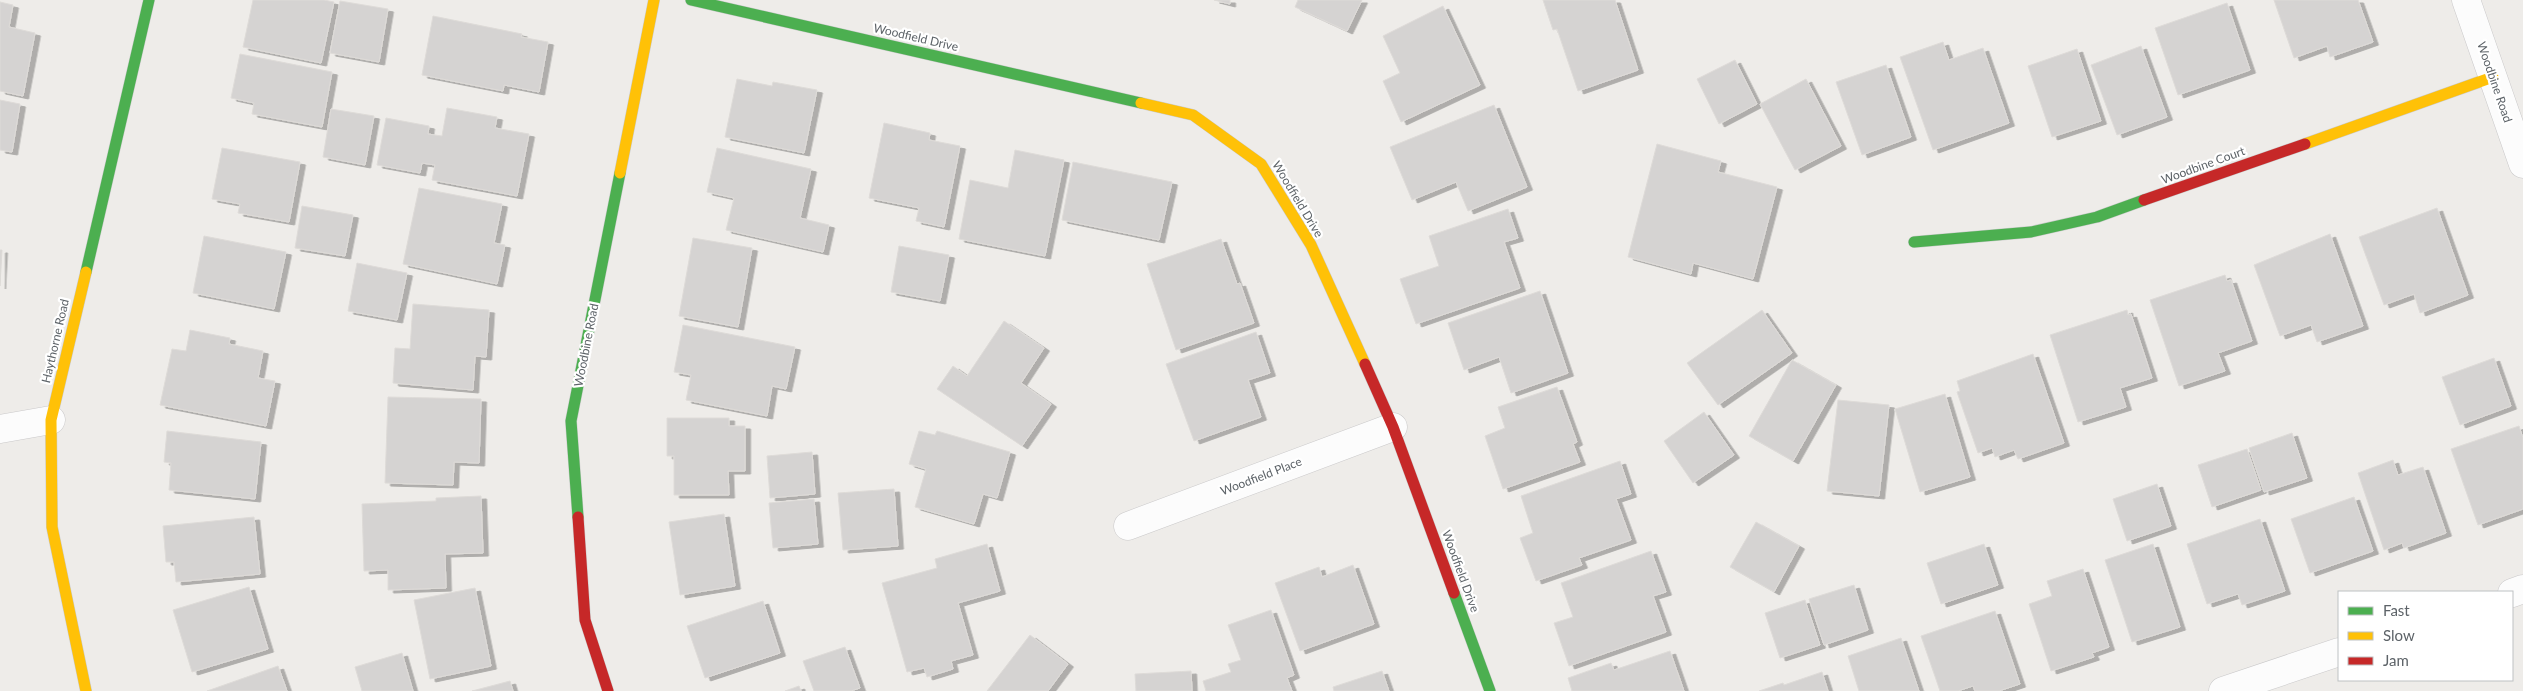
<svg xmlns="http://www.w3.org/2000/svg" width="2523" height="691" font-family="Lato,sans-serif">
<style>
.building{fill:#d5d3d2;stroke:#dedbd8;filter:url(#shadow)}
.lines{fill:none;stroke-linecap:round;stroke-linejoin:round}
.street-casing{stroke:#cac9ca;stroke-width:29}
.fast-casing{stroke:#cacbcb;stroke-width:12}
.slow-casing{stroke:#cacbcb;stroke-width:12}
.jam-casing{stroke:#cacbcb;stroke-width:12}
.street{stroke:#fcfcfc;stroke-width:28}
.fast{stroke:#4caf50;stroke-width:11}
.slow{stroke:#ffc107;stroke-width:11}
.jam{stroke:#c62828;stroke-width:11}
.labels{text-anchor:middle;dominant-baseline:central;stroke-width:4.5;stroke-linejoin:round;paint-order:stroke}
.street-label{font-size:12px;fill:#5d6368;stroke:#fff}
</style>
<defs>
<filter id="shadow"><feDropShadow dx="5.5" dy="3" stdDeviation="0" flood-color="#0004"/></filter>
</defs>
<rect width="100%" height="100%" fill="#eeece9"/>
<!-- building -->
<path class="building" d="M 253,0 L 324,0 L 334,2 L 321,63 L 243,47 Z
M 1214,0 L 1230,0 L 1230,4 Z
M 1298,0 L 1362,0 L 1347,31 L 1295,7 Z
M 1543,0 L 1615,0 L 1638,70 L 1578,91 L 1557,29 L 1553,30 Z
M 2274,0 L 2358,0 L 2373,42 L 2330,57 L 2327,46 L 2294,58 Z
M 340,1 L 388,9 L 379,62 L 330,53 Z
M 0,2 L 13,5 L 9,27 L 35,33 L 23,96 L 0,91 Z
M 2227,3 L 2250,70 L 2178,95 L 2155,28 Z
M 1443,6 L 1480,85 L 1401,122 L 1383,81 L 1400,73 L 1383,36 Z
M 433,16 L 522,34 L 521,37 L 548,42 L 539,92 L 504,85 L 503,91 L 422,75 Z
M 1943,42 L 1949,60 L 1983,48 L 2009,123 L 1933,150 L 1900,57 Z
M 2141,46 L 2167,117 L 2117,135 L 2091,65 Z
M 2077,49 L 2101,121 L 2052,137 L 2028,66 Z
M 240,54 L 332,72 L 322,127 L 252,114 L 254,103 L 231,98 Z
M 1735,60 L 1757,104 L 1719,124 L 1697,79 Z
M 1886,65 L 1911,137 L 1862,155 L 1836,82 Z
M 737,79 L 772,86 L 773,82 L 817,90 L 804,153 L 725,137 Z
M 1806,79 L 1841,146 L 1795,170 L 1760,104 Z
M 0,100 L 20,104 L 12,152 L 0,150 Z
M 1494,105 L 1527,187 L 1468,211 L 1456,182 L 1412,200 L 1390,147 Z
M 447,108 L 497,117 L 495,128 L 529,134 L 517,196 L 432,180 L 435,165 L 422,163 L 420,173 L 377,165 L 386,118 L 429,126 L 428,134 L 442,136 Z
M 331,109 L 374,116 L 365,165 L 323,157 Z
M 884,123 L 930,133 L 929,140 L 960,146 L 944,227 L 916,221 L 919,208 L 869,198 Z
M 1657,144 L 1721,161 L 1718,172 L 1777,187 L 1753,279 L 1693,263 L 1691,274 L 1628,257 Z
M 222,148 L 300,162 L 289,222 L 238,213 L 240,204 L 212,199 Z
M 717,148 L 811,169 L 800,218 L 829,225 L 823,252 L 726,230 L 734,198 L 707,192 Z
M 1015,150 L 1064,160 L 1045,256 L 959,239 L 970,180 L 1008,188 Z
M 1073,162 L 1172,182 L 1159,240 L 1062,220 Z
M 419,188 L 502,204 L 494,243 L 505,245 L 497,284 L 403,264 Z
M 302,206 L 353,215 L 345,256 L 295,248 Z
M 2437,208 L 2468,295 L 2420,313 L 2414,294 L 2384,305 L 2359,237 Z
M 1508,209 L 1518,238 L 1504,242 L 1520,288 L 1416,324 L 1400,279 L 1439,266 L 1429,236 Z
M 2330,234 L 2363,326 L 2317,342 L 2311,325 L 2280,336 L 2254,265 Z
M 204,236 L 286,252 L 274,309 L 193,293 Z
M 693,238 L 752,248 L 738,327 L 679,316 Z
M 1221,239 L 1237,284 L 1240,283 L 1254,323 L 1176,350 L 1147,264 Z
M 899,246 L 949,255 L 940,301 L 891,292 Z
M 0,250 L 2,250 L 0,286 Z
M 357,263 L 407,273 L 397,320 L 348,311 Z
M 2225,275 L 2227,281 L 2231,280 L 2252,341 L 2218,353 L 2225,371 L 2179,386 L 2150,300 Z
M 1540,291 L 1568,373 L 1511,393 L 1499,357 L 1464,370 L 1448,323 Z
M 413,304 L 489,310 L 486,357 L 475,356 L 473,390 L 393,383 L 395,348 L 410,349 Z
M 1762,310 L 1792,353 L 1718,405 L 1687,363 Z
M 2127,310 L 2128,315 L 2131,314 L 2152,378 L 2120,388 L 2126,407 L 2078,422 L 2050,335 Z
M 1004,321 L 1044,348 L 1021,383 L 1051,404 L 1022,446 L 937,389 L 953,366 L 967,376 Z
M 683,325 L 795,347 L 786,389 L 772,386 L 767,416 L 686,400 L 691,375 L 674,372 Z
M 190,330 L 230,338 L 229,344 L 263,351 L 258,378 L 275,381 L 266,426 L 160,405 L 172,349 L 186,351 Z
M 1256,332 L 1270,373 L 1248,380 L 1261,417 L 1194,441 L 1166,364 Z
M 2033,354 L 2064,443 L 2018,459 L 2014,450 L 1995,457 L 1992,448 L 1978,453 L 1957,392 L 1960,391 L 1957,381 Z
M 2494,358 L 2511,406 L 2460,425 L 2442,377 Z
M 1792,360 L 1836,385 L 1793,461 L 1749,436 Z
M 1557,387 L 1577,442 L 1573,444 L 1580,462 L 1503,489 L 1485,436 L 1505,428 L 1498,407 Z
M 1945,394 L 1970,477 L 1920,492 L 1895,409 Z
M 388,397 L 481,399 L 479,463 L 454,462 L 453,485 L 385,483 Z
M 1838,400 L 1889,405 L 1879,496 L 1827,491 Z
M 1704,412 L 1734,455 L 1693,483 L 1664,441 Z
M 667,418 L 729,418 L 729,426 L 745,426 L 745,471 L 728,471 L 729,495 L 674,495 L 674,456 L 667,456 Z
M 2519,426 L 2523,438 L 2523,509 L 2478,525 L 2451,449 Z
M 167,431 L 261,442 L 255,499 L 169,490 L 171,463 L 164,462 Z
M 919,431 L 935,435 L 937,431 L 1010,452 L 997,498 L 983,494 L 974,524 L 915,507 L 926,469 L 909,464 Z
M 2292,433 L 2307,478 L 2264,492 L 2249,448 Z
M 2247,449 L 2261,490 L 2212,507 L 2198,465 Z
M 812,452 L 815,494 L 770,498 L 767,456 Z
M 2393,460 L 2398,475 L 2423,467 L 2446,533 L 2404,548 L 2402,543 L 2384,550 L 2358,473 Z
M 1620,461 L 1631,494 L 1616,499 L 1631,540 L 1579,558 L 1582,565 L 1536,581 L 1520,538 L 1533,533 L 1521,496 Z
M 2157,484 L 2171,526 L 2127,541 L 2113,499 Z
M 894,489 L 898,546 L 843,550 L 838,493 Z
M 481,496 L 483,553 L 445,554 L 446,588 L 388,590 L 388,570 L 364,571 L 362,504 L 436,501 L 436,498 Z
M 2354,497 L 2373,551 L 2310,573 L 2291,519 Z
M 814,499 L 818,544 L 773,548 L 769,503 Z
M 724,514 L 735,586 L 680,595 L 669,522 Z
M 254,517 L 260,574 L 176,582 L 174,562 L 166,562 L 163,526 Z
M 2260,519 L 2285,591 L 2242,605 L 2238,594 L 2207,604 L 2187,544 Z
M 1756,522 L 1799,546 L 1774,592 L 1730,567 Z
M 987,544 L 1000,591 L 958,603 L 973,655 L 951,661 L 953,669 L 927,677 L 924,668 L 907,672 L 882,583 L 937,568 L 935,559 Z
M 1984,544 L 1998,585 L 1941,604 L 1927,563 Z
M 2153,544 L 2180,627 L 2132,642 L 2105,560 Z
M 1651,551 L 1666,592 L 1653,596 L 1666,632 L 1569,666 L 1554,623 L 1573,617 L 1561,583 Z
M 1353,565 L 1374,624 L 1300,651 L 1275,583 L 1319,567 L 1322,577 Z
M 2083,569 L 2109,647 L 2092,653 L 2094,657 L 2051,671 L 2029,604 L 2052,596 L 2047,581 Z
M 1854,585 L 1868,630 L 1824,645 L 1809,599 Z
M 249,587 L 268,649 L 192,672 L 173,610 Z
M 475,588 L 491,666 L 430,679 L 414,600 Z
M 1805,600 L 1820,645 L 1780,658 L 1765,613 Z
M 763,601 L 780,653 L 705,678 L 687,626 Z
M 1271,610 L 1294,675 L 1287,678 L 1292,691 L 1206,691 L 1203,681 L 1231,672 L 1228,664 L 1241,660 L 1228,625 Z
M 1995,611 L 2020,684 L 1999,691 L 1975,691 L 1973,686 L 1958,691 L 1940,691 L 1921,636 Z
M 1030,635 L 1068,664 L 1048,691 L 987,691 Z
M 1901,638 L 1919,691 L 1859,691 L 1848,656 Z
M 845,647 L 860,688 L 851,691 L 814,691 L 803,661 Z
M 1670,651 L 1684,691 L 1572,691 L 1568,678 L 1611,663 L 1614,670 Z
M 402,653 L 413,691 L 362,691 L 355,667 Z
M 278,666 L 287,691 L 207,691 Z
M 1191,671 L 1192,691 L 1136,691 L 1135,674 Z
M 1382,671 L 1389,691 L 1334,691 L 1333,687 Z
M 1822,672 L 1828,691 L 1759,691 L 1783,683 L 1784,685 Z
M 510,681 L 513,691 L 472,691 Z
M 799,686 L 801,691 L 785,691 Z"/>
<g class="lines">
<!-- street casing -->
<g class="street-casing">
<path id="street" d="M 2466,0 L 2523,164
M 0,429 L 51,420
M 1128,526 L 1393,427
M 2512,593 L 2523,589
M 2223,691 L 2339,652"/>
</g>
<!-- fast casing -->
<g class="fast-casing">
<path id="fast" d="M 691,0 L 1141,103
M 1914,242 L 2031,232 L 2097,217 L 2144,200
M 86,272 L 149,0
M 578,517 L 571,421 L 620,173
M 1454,593 L 1490,691"/>
</g>
<!-- slow casing -->
<g class="slow-casing">
<path id="slow" d="M 1141,103 L 1193,115 L 1261,164 L 1311,245 L 1365,364
M 2305,144 L 2493,77
M 620,173 L 654,0
M 86,272 L 51,420 L 52,527 L 86,691"/>
</g>
<!-- jam casing -->
<g class="jam-casing">
<path id="jam" d="M 2144,200 L 2305,144
M 1365,364 L 1393,427 L 1454,593
M 578,517 L 585,620 L 608,691"/>
</g>
<!-- street -->
<use href="#street" class="street"/>
<!-- fast -->
<use href="#fast" class="fast"/>
<!-- slow -->
<use href="#slow" class="slow"/>
<!-- jam -->
<use href="#jam" class="jam"/>
</g>
<g class="labels">
<!-- street labels -->
<g class="street-label">
<text transform="translate(916 37) rotate(13)">Woodfield Drive</text>
<text transform="translate(2495 82) rotate(71)">Woodbine Road</text>
<text transform="translate(2203 165) rotate(-20)">Woodbine Court</text>
<text transform="translate(1298 199) rotate(59)">Woodfield Drive</text>
<text transform="translate(55 341) rotate(-77)">Haythorne Road</text>
<text transform="translate(586 345) rotate(-79)">Woodbine Road</text>
<text transform="translate(1261 476) rotate(-21)">Woodfield Place</text>
<text transform="translate(1461 571) rotate(70)">Woodfield Drive</text>
</g>
</g>
<!-- legend -->
<rect x="2338" y="591" width="175" height="90" fill="#ffffff" stroke="#bec1c3"/>
<rect x="2348" y="607" width="25" height="8" fill="#4caf50" stroke="#bec1c3"/>
<text x="2383" y="616" font-size="15" fill="#5d6368">Fast</text>
<rect x="2348" y="632" width="25" height="8" fill="#ffc107" stroke="#bec1c3"/>
<text x="2383" y="641" font-size="15" fill="#5d6368">Slow</text>
<rect x="2348" y="657" width="25" height="8" fill="#c62828" stroke="#bec1c3"/>
<text x="2383" y="666" font-size="15" fill="#5d6368">Jam</text>
</svg>
